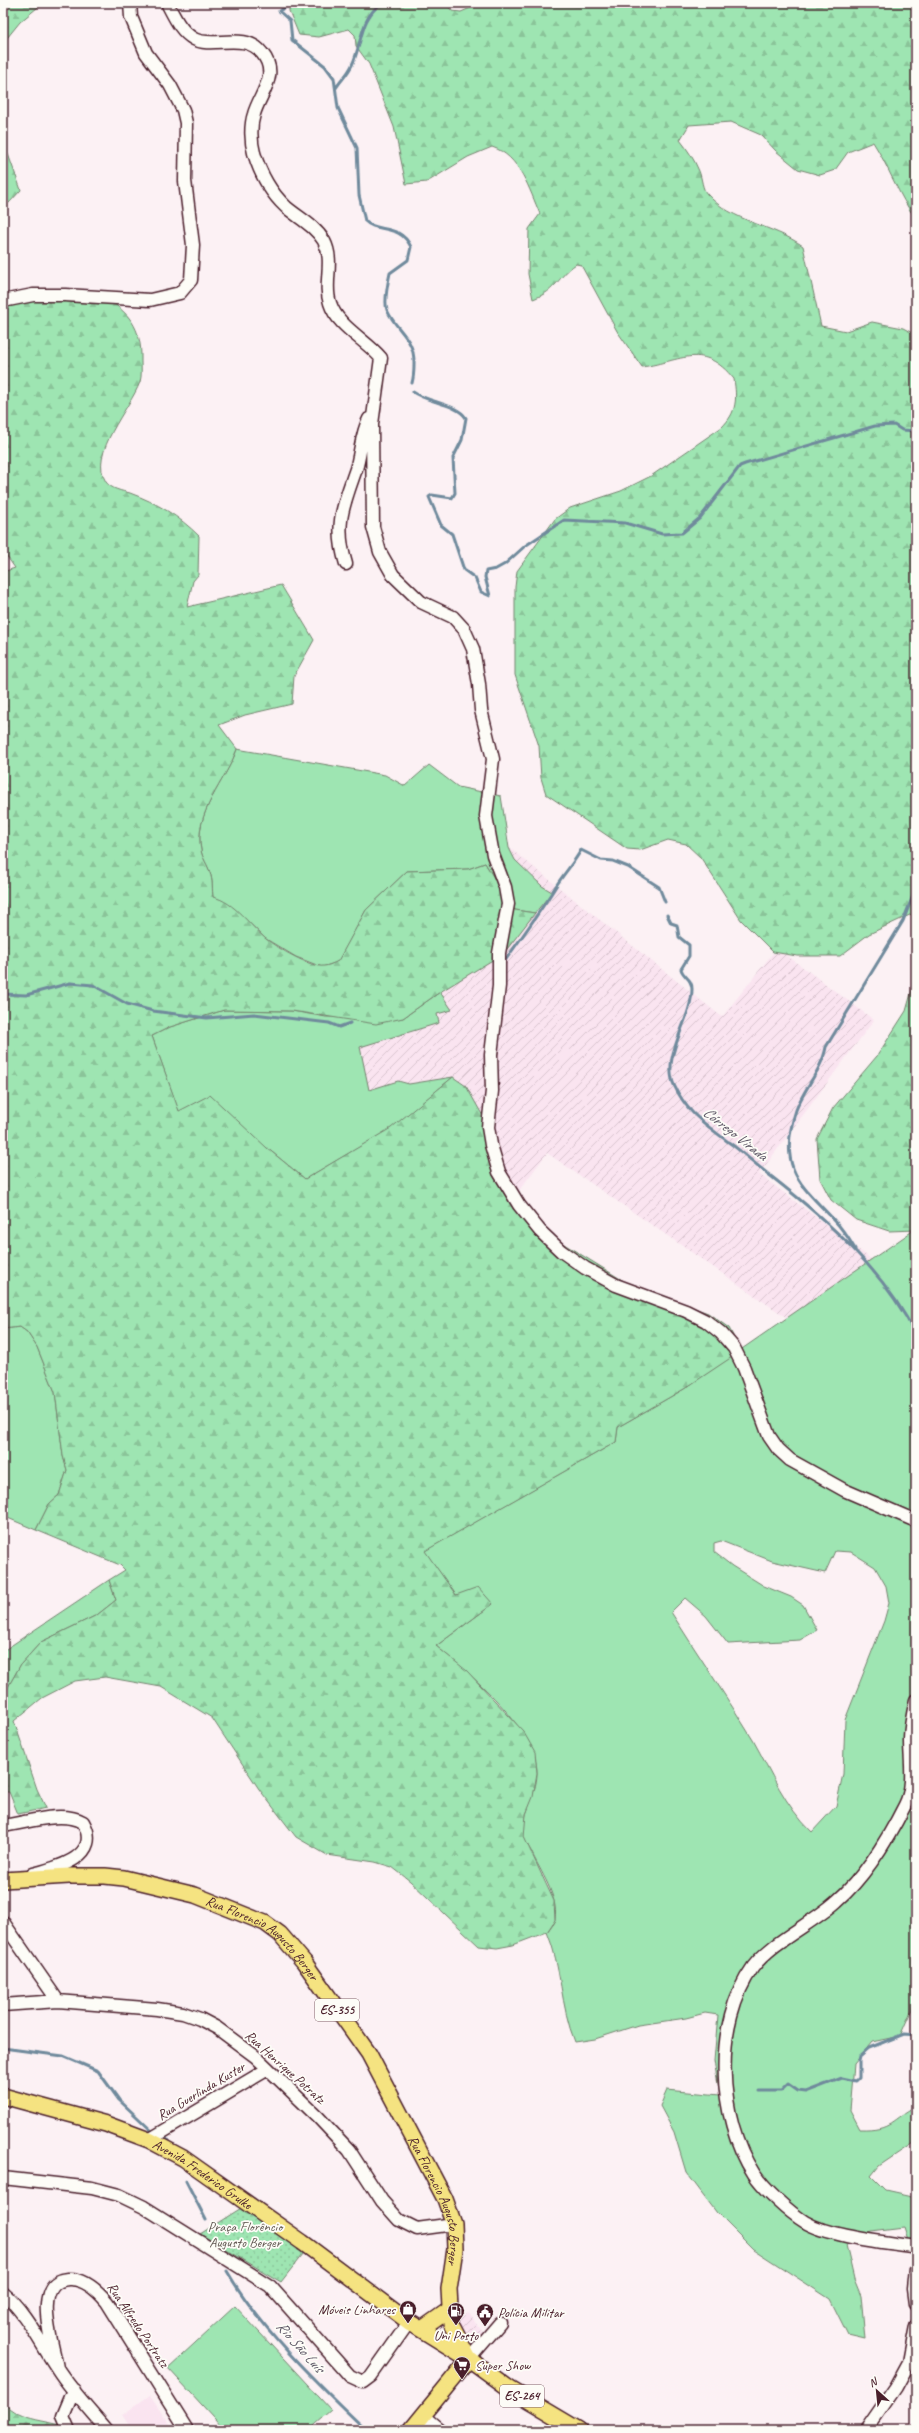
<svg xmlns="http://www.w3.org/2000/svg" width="919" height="2433" font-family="Caveat,sans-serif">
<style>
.built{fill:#fae4f0}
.industrial{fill:url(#industrial-furrows)}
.green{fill:#9ee5b2;stroke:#74826e;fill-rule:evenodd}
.forest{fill:url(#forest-firs);stroke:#74826e}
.park{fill:url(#park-dots);stroke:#74826e}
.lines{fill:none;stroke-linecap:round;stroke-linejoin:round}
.stream{stroke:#6f8a9c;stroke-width:3}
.minor-casing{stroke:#4a1f2b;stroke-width:15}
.major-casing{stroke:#4a1f2b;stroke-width:18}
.minor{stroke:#fdfcf7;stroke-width:12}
.major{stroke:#f5e381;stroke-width:15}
.labels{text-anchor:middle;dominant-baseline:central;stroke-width:3.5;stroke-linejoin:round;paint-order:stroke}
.shield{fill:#fdfcf7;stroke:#806168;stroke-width:1}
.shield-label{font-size:13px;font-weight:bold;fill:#4a1f2b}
.street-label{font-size:14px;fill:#4a1f2b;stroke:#fdfcf7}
.park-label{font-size:14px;fill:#635a54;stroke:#fdfcf7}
.poi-label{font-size:14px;fill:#4a1f2b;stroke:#fdfcf7;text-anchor:start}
.water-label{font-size:15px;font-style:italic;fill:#5c5564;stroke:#fdfcf7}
</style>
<defs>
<pattern id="industrial-furrows" width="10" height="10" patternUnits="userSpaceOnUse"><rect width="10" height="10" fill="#fae4f0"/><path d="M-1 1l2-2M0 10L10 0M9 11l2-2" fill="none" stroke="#d8c3ce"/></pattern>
<pattern id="forest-firs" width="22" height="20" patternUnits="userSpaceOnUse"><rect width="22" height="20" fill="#9ee5b2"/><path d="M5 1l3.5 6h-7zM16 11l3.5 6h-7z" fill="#8ac499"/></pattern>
<pattern id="park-dots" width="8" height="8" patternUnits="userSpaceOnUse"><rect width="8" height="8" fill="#9ee5b2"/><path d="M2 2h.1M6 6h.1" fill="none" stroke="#8ac499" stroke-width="1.8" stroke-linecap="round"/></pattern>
</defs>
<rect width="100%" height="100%" fill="#fcf1f4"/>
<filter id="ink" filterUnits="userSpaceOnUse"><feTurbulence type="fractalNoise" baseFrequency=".025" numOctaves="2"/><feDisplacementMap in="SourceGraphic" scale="8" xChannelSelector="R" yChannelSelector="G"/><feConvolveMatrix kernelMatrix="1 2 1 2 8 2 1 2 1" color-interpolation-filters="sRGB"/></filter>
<g filter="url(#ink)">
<!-- built -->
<path class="built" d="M 150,2395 L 174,2430 L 132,2430 L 122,2415 Z"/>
<!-- industrial -->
<path class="industrial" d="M 507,846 L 722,1017 L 777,948 L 874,1020 L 759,1174 L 883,1268 L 828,1346 L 547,1153 L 509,1204 L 323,1062 Z
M 469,2312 L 484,2335 L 467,2346 L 453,2322 Z"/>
<!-- green -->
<path class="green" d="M 237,749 L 385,775 L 405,786 L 429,765 L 458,787 L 501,796 L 509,848 L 515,860 L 542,886 L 552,892 L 535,913 L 515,910 L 510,905 L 485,863 L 468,869 L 407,871 L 366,910 L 338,962 L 322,967 L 296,957 L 266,939 L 241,915 L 213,898 C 212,890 213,880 210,873 C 208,865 202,858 201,850 C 193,813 226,781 237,749 Z
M 440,992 L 452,1010 L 437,1014 L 439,1023 L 360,1047 L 369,1090 L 398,1081 L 409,1084 L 453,1077 L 392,1128 L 305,1179 L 267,1148 L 179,1112 L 152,1036 L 170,1027 L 224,1010 L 292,1011 L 326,1017 L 403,1018 Z
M 914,1230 L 916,1230 L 916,2000 L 900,2036 L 872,2042 L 854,2064 L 850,2110 L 860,2129 C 892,2130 891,2119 916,2106 L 916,2141 L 879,2166 L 871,2176 L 885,2190 L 916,2197 L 916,2244 L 910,2247 L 904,2228 L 871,2232 L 846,2245 L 854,2279 L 861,2296 L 865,2339 L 848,2335 L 830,2299 L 753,2249 L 717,2213 L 686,2172 L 674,2132 L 660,2106 L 667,2090 L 720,2095 L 714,2061 L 718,2015 L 705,2013 L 686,2018 L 638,2025 L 595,2039 L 575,2042 C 560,2006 562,1967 547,1932 C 550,1928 554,1923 555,1919 C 559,1897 540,1871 531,1851 C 529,1847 525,1842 524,1838 C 520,1816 537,1795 537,1773 C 538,1730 467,1671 436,1646 L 493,1604 L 456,1595 L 424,1551 L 616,1442 L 618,1427 L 684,1389 ZM 721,1541 L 772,1561 L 825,1573 L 835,1551 L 851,1552 L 875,1567 L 886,1586 L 889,1603 L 884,1621 L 845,1720 L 843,1774 L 836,1806 L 812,1832 C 785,1806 771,1772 753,1740 C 727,1697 698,1655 671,1612 L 685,1598 L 706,1616 L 728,1644 L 800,1640 L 817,1630 L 803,1605 L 791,1597 L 764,1586 L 732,1566 L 714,1552 L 714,1543 Z
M 20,1327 L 27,1332 L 37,1347 L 55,1392 L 63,1456 L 67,1470 L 59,1495 L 49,1504 L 36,1530 L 3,1516 L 3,1329 Z
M 109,1580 L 116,1600 L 97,1615 L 41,1642 L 21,1664 L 3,1696 L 3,1651 Z
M 235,2306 L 331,2410 L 308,2430 L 225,2430 L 168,2368 Z"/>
<!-- forest -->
<path class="forest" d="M 3,3 L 43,3 L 20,22 L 3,43 Z
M 289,3 L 445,3 L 452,11 L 461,12 L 482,3 L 916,3 L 916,219 C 898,195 889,167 873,142 L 848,152 L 835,170 L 820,175 L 798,169 L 776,151 L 761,135 L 731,122 L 689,125 L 680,140 C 688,150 694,159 699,171 C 702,178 702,189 707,194 C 732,222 773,225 803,246 L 821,326 L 846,331 L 872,322 L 903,328 L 916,335 L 916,915 L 914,913 L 869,934 L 840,956 L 797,956 L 773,952 L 741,920 L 701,858 L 686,844 L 668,840 L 640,850 L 627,849 L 546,794 L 541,778 L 539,746 L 515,675 L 515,587 L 517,571 L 555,519 L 570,508 L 621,491 L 651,476 L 722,427 C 737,412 737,399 734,379 C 703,341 682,361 642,367 L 617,331 L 581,265 L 576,264 C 557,277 558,290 533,299 L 528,274 L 529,229 L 540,214 C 529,189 520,156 492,147 L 468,157 L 427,182 L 406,184 L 394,127 L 369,64 L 356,46 L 355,35 L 349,29 L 319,37 L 299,35 L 289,11 Z
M 3,152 L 8,154 L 21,190 L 9,203 L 3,205 Z
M 101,296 C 129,311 142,328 141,361 C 141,367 142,376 140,382 C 130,409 88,453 106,482 C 111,489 122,491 130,493 C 157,503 179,516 199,536 L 198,575 L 193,581 L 187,607 L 281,585 L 314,640 L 294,676 L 292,704 L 245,715 L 219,725 L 237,749 C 226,781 193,813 201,850 C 202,858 208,865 210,873 C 213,880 212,890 213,897 C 235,902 249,925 266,939 C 276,947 311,968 324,966 C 328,966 334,963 338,961 L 366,910 L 407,871 L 468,869 L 485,863 L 510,905 L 515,910 L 535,913 L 504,953 L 440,992 L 403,1018 L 376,1024 L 292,1011 L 224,1010 L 170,1027 L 152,1036 L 179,1111 L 210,1095 L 267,1148 L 305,1179 L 391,1128 L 453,1077 L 466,1086 L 484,1118 L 500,1167 L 521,1200 L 551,1236 L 627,1283 L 708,1313 L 729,1328 L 741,1351 L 684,1389 L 618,1427 L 616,1442 L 425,1551 L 456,1595 L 478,1587 L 493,1604 L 436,1646 L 467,1671 L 523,1731 L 535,1752 L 537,1773 L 533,1797 L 526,1814 L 524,1837 L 554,1901 L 555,1920 L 547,1932 L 513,1945 L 497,1948 L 479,1946 L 410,1881 L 392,1867 L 375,1862 L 327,1855 L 296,1837 L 259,1789 L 212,1718 L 161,1687 L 105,1677 L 75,1681 L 42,1698 L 14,1721 L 37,1789 L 46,1808 L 18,1814 L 9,1792 L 3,1792 L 3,1696 L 21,1664 L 41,1642 L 97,1615 L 116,1600 L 109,1580 L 125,1570 L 120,1565 L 36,1530 L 49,1504 L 59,1495 L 67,1470 L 63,1456 L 55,1392 L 37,1347 L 27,1332 L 20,1327 L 3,1329 L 3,572 L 15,568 L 3,551 L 3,331 L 6,329 L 6,310 L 3,303 L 54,298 Z
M 916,976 L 916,1230 L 889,1231 L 856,1220 L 831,1200 L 820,1179 L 817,1139 L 833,1108 L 877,1056 L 906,1011 Z
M 3,2402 C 20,2423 51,2419 75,2430 L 3,2430 Z"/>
<!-- park -->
<path class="park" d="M 246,2205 L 307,2249 L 281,2282 L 200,2234 Z"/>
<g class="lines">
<!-- stream -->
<path class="stream" d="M 287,3 L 286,7 L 279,11 L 290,21 L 292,40 L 325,66 L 334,78 L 338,108 L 357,148 L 359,195 L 365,221 C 376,233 400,223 411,247 L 408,260 L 390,273 C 388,282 384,302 387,310 C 397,332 415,338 414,364 C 414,371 414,376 412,383
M 336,88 C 341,80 348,74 352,65 C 363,42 359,19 382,3
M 413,392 C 426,402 458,404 466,418 L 462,440 L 453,458 L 455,493 L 452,498 L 432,495 L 429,497 L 441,525 L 452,534 L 464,570 L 475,578 L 481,592 L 490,596
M 490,596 L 485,577 L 486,571 L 496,569 L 505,564 L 525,546 L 564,520 L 625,523 L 662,534 L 682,533 L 700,518 L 740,466 L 745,464 L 875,426 L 894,425 L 902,430 L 916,431
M 667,915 L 671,923 L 677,925 L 679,937 L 689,945 L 689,956 L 681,969 C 683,977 692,978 692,989 C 692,1020 661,1056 674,1085 C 687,1113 704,1123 727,1141 C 743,1152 757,1166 772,1177 C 828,1221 884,1271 916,1335
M 504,962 C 522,937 540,912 556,886 C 564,873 574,863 581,850 L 601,860 L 613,861 L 628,867 L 659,887 L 665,902
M 3,994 L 26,995 L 70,983 L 93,985 L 127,1004 L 153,1011 L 207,1018 L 254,1014 L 329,1023 L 339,1027 L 350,1023
M 855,1249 C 825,1194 770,1188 796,1110 C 804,1088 822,1070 826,1047 L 903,921 L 916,888
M 3,2048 L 63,2056 L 98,2071 L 119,2100 L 152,2131
M 760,2091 L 781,2091 L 788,2084 L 798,2091 L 806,2092 L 842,2078 L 856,2081 L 859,2078 L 859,2060 L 860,2056 L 869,2048 L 904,2034 L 916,2035
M 166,2138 L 171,2145
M 186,2181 L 206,2220
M 227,2271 C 261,2330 317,2383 366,2430"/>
<!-- minor casing -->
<g class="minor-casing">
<path id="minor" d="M 167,3 C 174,16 180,31 194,39 C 212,49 245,31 262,53 C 280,75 260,93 254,114 C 250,126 251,142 254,153 C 260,173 271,193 286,207 C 299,218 315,226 324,241 C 335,262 323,283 330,303 C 337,326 366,340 381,358 L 372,424 L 373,527 L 380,552 L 393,575 L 421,602 L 453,617 L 464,629 L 473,649 L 479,684 L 481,710 L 493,759 L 486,816 L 493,855 L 505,887 L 508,904 L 499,953 L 499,986 L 491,1055 L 492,1091 L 488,1127 L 491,1145 L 499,1172 L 519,1205 L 540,1231 L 561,1251 L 585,1268 L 616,1285 L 686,1311 L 706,1321 L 721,1333 L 734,1348 L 744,1368 L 769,1436 L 778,1449 L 790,1460 L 844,1490 L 916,1521
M 3,301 L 33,295 L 65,295 L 150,300 L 180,293 L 191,280 L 193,245 L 185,181 L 186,123 L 183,110 L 170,85 L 146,53 L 131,17 L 130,3
M 346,564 C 334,525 343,506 356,469 C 361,453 361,434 369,419
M 916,1700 C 913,1713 910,1726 910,1740 C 910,1761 915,1786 905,1805 C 888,1839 866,1876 837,1901 C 812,1924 774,1940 753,1967 C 713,2023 717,2117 754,2174 C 764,2189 789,2212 805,2222 C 830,2237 886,2242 916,2247
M 3,1826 C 26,1823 62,1810 83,1822 C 103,1857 56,1868 33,1874
M 3,1922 L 58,2001
M 3,2005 L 58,2001 L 157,2009 L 183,2013 L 200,2019 L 217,2028 L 256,2057 L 318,2117 L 349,2150 L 382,2201 L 399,2220 L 417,2229 L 454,2224
M 149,2140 L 268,2069
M 3,2178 L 92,2188 L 119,2195 L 144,2207 L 270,2286 L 350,2376 L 363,2382 L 371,2376 L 409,2322
M 916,2269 L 914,2289 L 916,2304
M 3,2293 C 26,2312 40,2343 57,2368 C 71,2390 90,2410 107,2430
M 469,2359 L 500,2323
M 57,2368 C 54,2347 30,2282 68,2279 C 84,2278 98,2291 107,2302 L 187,2430
M 423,2416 L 440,2430
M 69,2430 L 63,2416 L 74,2390
M 866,2430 L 896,2387 L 909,2363 L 916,2326"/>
</g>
<!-- major casing -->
<g class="major-casing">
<g id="major">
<path id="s1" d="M 3,1880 L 69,1876 L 105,1876 L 124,1878 L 195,1895 L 265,1923 L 280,1934 L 304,1962 L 369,2054 L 445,2199 L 454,2224 L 455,2249 L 449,2289 L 451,2324 L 469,2359"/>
<path id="s2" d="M 3,2096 L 106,2124 L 149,2140 L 183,2158 L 302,2242 L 409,2322 L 469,2359 L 510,2389 L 579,2430"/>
<path d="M 422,2329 L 449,2310"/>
<path d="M 411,2430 L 469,2359"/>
</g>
</g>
<!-- minor -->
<use href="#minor" class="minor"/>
<!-- major -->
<use href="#major" class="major"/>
</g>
</g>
<!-- icons -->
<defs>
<g id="shop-pin" transform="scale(0.9)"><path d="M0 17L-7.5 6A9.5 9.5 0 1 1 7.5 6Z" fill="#4a1f2b" stroke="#fdfcf7"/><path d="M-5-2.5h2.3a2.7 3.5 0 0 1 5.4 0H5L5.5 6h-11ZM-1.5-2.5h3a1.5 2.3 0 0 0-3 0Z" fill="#fff"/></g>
<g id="fuel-pin" transform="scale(0.9)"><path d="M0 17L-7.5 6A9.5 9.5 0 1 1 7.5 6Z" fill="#4a1f2b" stroke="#fdfcf7"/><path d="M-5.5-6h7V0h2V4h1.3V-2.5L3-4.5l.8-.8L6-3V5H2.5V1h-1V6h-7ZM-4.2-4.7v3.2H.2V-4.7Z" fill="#fff"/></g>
<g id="civic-pin" transform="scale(0.9)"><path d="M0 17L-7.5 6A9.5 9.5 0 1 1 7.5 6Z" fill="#4a1f2b" stroke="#fdfcf7"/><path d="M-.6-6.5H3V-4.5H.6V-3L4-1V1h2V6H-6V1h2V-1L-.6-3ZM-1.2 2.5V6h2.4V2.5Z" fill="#fff"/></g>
<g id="supermarket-pin" transform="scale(0.9)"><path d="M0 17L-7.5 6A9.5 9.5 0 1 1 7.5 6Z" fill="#4a1f2b" stroke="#fdfcf7"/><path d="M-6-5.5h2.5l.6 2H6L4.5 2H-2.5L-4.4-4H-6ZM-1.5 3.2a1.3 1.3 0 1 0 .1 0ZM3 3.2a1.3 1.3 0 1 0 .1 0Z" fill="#fff"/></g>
</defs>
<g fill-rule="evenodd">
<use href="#shop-pin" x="408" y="2309"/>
<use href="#fuel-pin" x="456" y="2311"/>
<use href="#civic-pin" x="485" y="2312"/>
<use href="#supermarket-pin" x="462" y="2365"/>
</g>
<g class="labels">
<!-- shield labels -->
<g class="shield">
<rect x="315" y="1999" width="44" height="22" rx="3"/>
<rect x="500" y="2385" width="44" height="22" rx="3"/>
</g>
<g class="shield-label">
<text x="337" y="2010">ES-355</text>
<text x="522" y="2396">ES-264</text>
</g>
<!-- street labels -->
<g class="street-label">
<text stroke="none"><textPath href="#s1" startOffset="276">Rua Florencio Augusto Berger</textPath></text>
<text transform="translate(285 2067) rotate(42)">Rua Henrique Potratz</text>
<text transform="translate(201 2091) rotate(-31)">Rua Guerlinda Kuster</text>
<text stroke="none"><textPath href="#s2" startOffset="216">Avenida Frederico Grulke</textPath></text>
<text stroke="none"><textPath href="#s1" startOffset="600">Rua Florencio Augusto Berger</textPath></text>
<text transform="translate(138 2325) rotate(56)">Rua Alfredo Portratz</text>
</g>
<!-- park labels -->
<g class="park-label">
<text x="245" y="2226">Praça Florêncio<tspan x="245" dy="16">Augusto Berger</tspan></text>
</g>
<!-- poi labels -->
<g class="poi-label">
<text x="395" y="2309" text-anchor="end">Móveis Linhares</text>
<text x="498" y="2312">Polícia Militar</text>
<text x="456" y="2335" text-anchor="middle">Uni Posto</text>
<text x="475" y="2365">Super Show</text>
</g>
<!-- water labels -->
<g class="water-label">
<text transform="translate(735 1134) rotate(38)">Córrego Virada</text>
<text transform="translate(300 2347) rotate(48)">Rio São Luís</text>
</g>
</g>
<!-- margin -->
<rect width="919" height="2433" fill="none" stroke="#fdfcf7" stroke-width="16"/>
<rect x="8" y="8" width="903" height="2417" fill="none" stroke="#4a1f2b" stroke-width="1.5" filter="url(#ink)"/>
<!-- north arrow -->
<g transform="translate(877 2391) rotate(333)" stroke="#fdfcf7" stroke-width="3" paint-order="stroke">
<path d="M0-3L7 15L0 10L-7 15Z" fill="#4a1f2b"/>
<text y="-6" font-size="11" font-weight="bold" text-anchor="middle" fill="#4a1f2b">N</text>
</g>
</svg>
